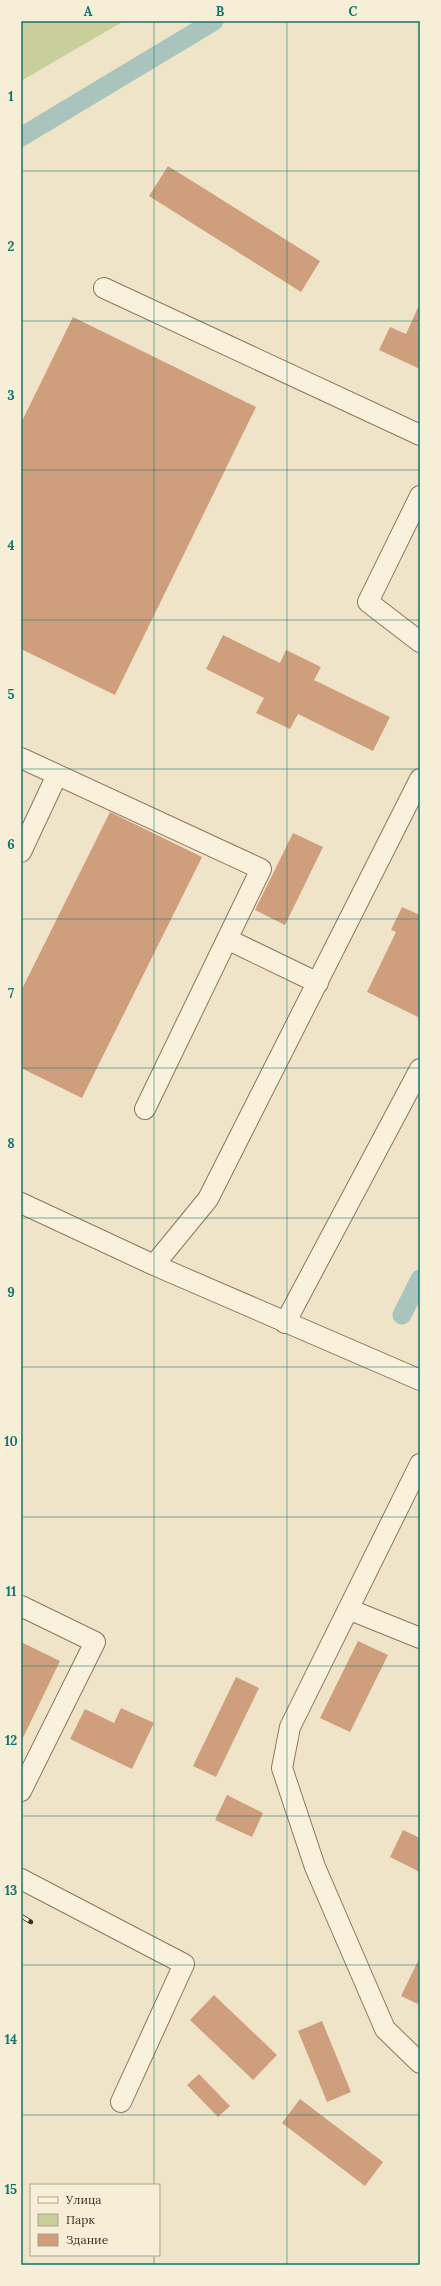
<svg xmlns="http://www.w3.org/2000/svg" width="441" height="2286" font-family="Lora,serif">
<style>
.green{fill:#c9cf9b}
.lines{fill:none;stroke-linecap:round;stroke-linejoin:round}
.canal{stroke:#a9c4bc;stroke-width:19}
.building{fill:#cf9f7d}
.minor-casing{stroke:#8d765c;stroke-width:22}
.minor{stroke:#faf1dc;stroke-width:20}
.rail-casing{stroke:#3d2e20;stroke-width:4.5}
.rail{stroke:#f7eed8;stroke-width:3;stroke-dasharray:9;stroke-linecap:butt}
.grid{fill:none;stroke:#0f766e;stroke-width:1;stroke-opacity:0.55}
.neatline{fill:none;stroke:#0f766e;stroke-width:1.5}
.grid-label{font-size:13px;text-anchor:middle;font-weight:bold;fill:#0f766e}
</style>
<rect width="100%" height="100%" fill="#f0e4c8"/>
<!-- green -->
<path class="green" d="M 21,21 L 124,21 L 21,81 Z"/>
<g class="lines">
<!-- canal -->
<path class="canal" d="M 21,137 L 214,21
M 402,1315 L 420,1279"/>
</g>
<!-- building -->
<path class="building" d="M 168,166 L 320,261 L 301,292 L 149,196 Z
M 420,303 L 420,369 L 379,350 L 390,327 L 406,334 Z
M 73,317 L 256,407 L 115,695 L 21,649 L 21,423 Z
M 223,635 L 280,663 L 286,650 L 321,667 L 314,680 L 390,717 L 373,751 L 298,714 L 290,729 L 256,713 L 264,698 L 206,669 Z
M 110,812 L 202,857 L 82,1098 L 21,1068 L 21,991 Z
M 293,833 L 323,847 L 285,925 L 255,910 Z
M 402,907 L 420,915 L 420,1018 L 367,992 L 396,932 L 391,930 Z
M 358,1641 L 388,1655 L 350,1732 L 320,1718 Z
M 21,1642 L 60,1661 L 21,1742 Z
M 236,1677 L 259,1688 L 216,1777 L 193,1766 Z
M 121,1708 L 154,1723 L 132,1769 L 70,1739 L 85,1709 L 114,1723 Z
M 227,1795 L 263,1813 L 252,1837 L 215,1820 Z
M 403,1830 L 420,1838 L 420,1872 L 390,1857 Z
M 420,1957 L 420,2005 L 401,1996 Z
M 214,1995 L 277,2055 L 253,2080 L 190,2020 Z
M 322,2021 L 351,2092 L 327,2102 L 298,2031 Z
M 199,2074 L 230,2106 L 218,2117 L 187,2085 Z
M 300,2099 L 383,2162 L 365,2186 L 282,2123 Z"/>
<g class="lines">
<!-- minor casing -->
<g class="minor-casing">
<path id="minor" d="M 104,288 L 420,435
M 420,496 L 368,602 L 420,642
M 21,758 L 261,869 L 145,1109
M 21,852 L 57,775
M 227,939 L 318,983
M 21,1203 L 154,1265 L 420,1380
M 154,1265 L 208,1199 L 420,779
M 285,1323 L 420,1069
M 420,1464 L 290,1727 L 282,1768 L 315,1867 L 385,2029 L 420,2063
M 21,1606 L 95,1642 L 21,1791
M 348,1609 L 420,1638
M 21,1879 L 184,1964 L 121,2102"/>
</g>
<!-- minor -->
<use href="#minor" class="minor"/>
<!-- rail casing -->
<g class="rail-casing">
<path id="rail" d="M 21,1916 L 31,1922"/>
</g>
<!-- rail -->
<use href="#rail" class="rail"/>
</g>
<!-- grid -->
<path class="grid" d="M 154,21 L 154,2185M 287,21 L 287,2265M 21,171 L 420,171M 21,321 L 420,321M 21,470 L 420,470M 21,620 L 420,620M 21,769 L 420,769M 21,919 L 420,919M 21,1068 L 420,1068M 21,1218 L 420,1218M 21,1367 L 420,1367M 21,1517 L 420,1517M 21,1666 L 420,1666M 21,1816 L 420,1816M 21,1965 L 420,1965M 21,2115 L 420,2115M 154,2255 L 154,2265"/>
<!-- border -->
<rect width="441" height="2286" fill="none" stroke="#f7eed8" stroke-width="44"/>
<!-- legend -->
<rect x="30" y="2184" width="130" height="72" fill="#f7eed8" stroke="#ada18e"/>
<rect x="38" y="2197" width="20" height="6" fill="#faf1dc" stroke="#ada18e"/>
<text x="66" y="2204" font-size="12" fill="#3d2e20">Улица</text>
<rect x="38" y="2214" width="20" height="12" fill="#c9cf9b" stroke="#ada18e"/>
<text x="66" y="2224" font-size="12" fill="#3d2e20">Парк</text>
<rect x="38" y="2234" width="20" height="12" fill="#cf9f7d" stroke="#ada18e"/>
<text x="66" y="2244" font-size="12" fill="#3d2e20">Здание</text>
<rect x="22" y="22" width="397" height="2242" class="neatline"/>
<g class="grid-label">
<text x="88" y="16">A</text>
<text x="220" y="16">B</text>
<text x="353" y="16">C</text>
<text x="11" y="101">1</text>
<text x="11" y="251">2</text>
<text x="11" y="400">3</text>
<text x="11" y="550">4</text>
<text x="11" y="699">5</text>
<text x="11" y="849">6</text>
<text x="11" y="998">7</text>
<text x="11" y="1148">8</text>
<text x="11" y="1297">9</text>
<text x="11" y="1446">10</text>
<text x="11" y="1596">11</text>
<text x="11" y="1745">12</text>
<text x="11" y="1895">13</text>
<text x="11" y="2044">14</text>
<text x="11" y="2194">15</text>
</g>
</svg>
